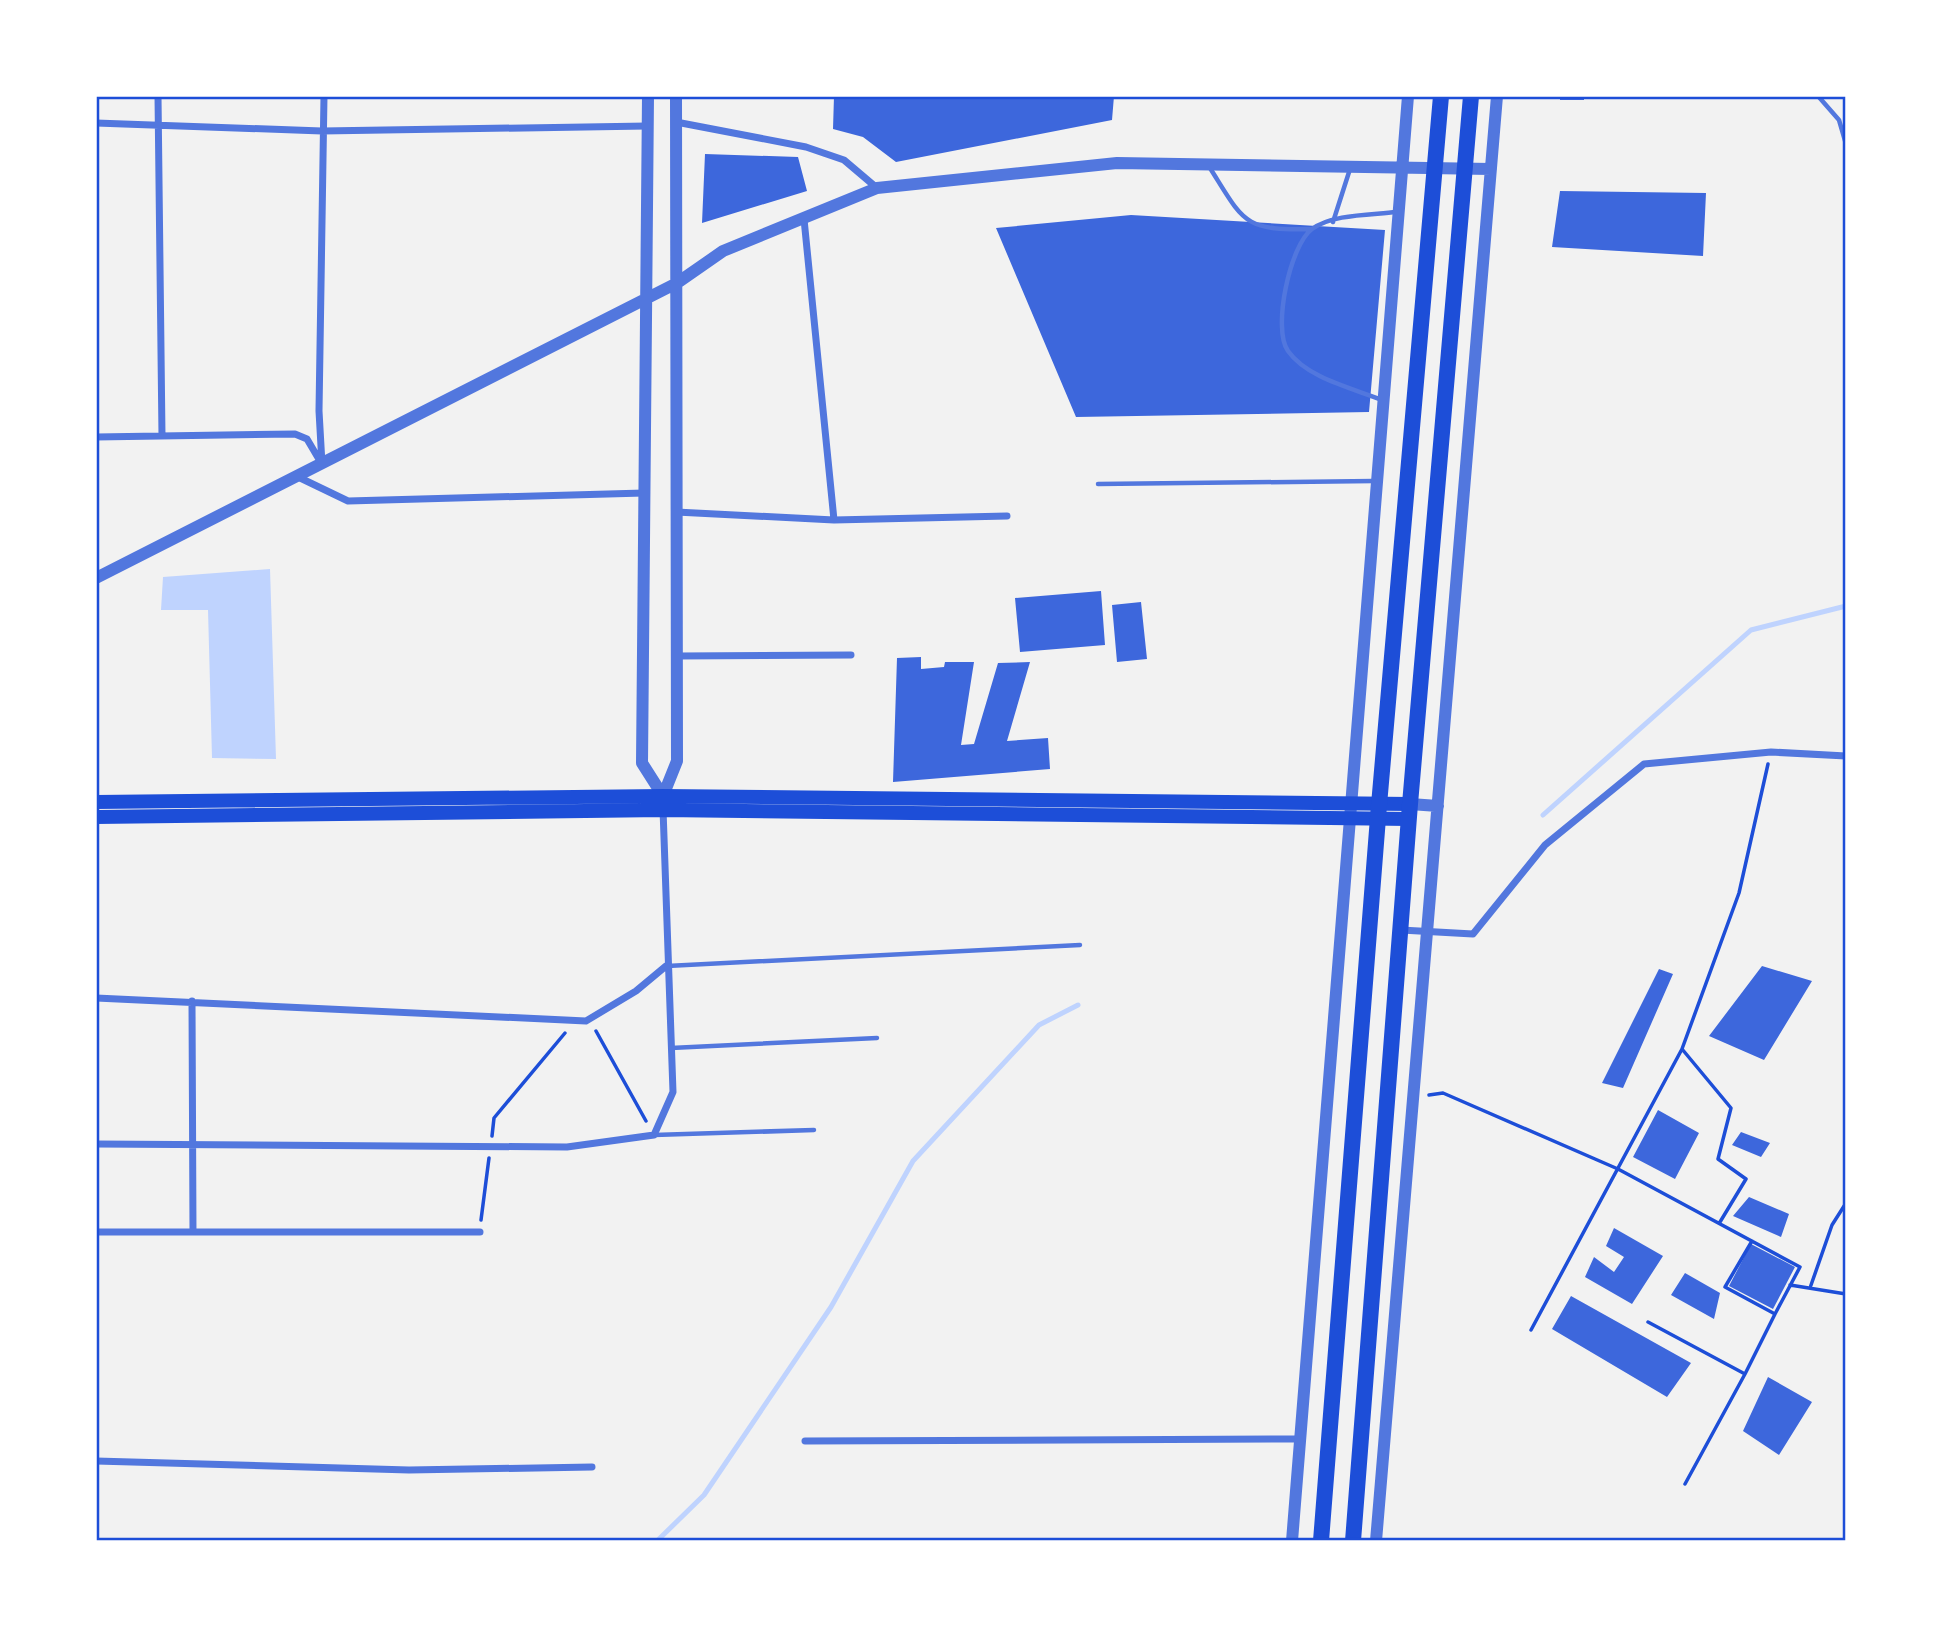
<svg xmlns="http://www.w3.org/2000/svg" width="1942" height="1637" font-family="'Space Grotesk',sans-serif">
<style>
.water{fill:#bfd3fe}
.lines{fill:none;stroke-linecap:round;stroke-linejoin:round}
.stream{stroke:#bfd3fe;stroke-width:5}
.building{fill:#3d67dc}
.path{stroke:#1d4ed8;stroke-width:3.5}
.service{stroke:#5277de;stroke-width:4.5}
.minor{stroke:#5277de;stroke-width:7}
.tertiary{stroke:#5277de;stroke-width:12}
.secondary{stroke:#1d4ed8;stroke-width:14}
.trunk{stroke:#1d4ed8;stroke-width:16}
.neatline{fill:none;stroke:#1d4ed8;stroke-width:2.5}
</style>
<rect width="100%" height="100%" fill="#f2f2f2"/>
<!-- water -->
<path class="water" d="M 270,569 L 276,759 L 212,758 L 208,610 L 161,610 L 163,577 Z"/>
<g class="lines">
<!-- stream -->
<path class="stream" d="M 1543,815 L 1751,630 L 1846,606
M 657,1541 L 704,1495 L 831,1307 L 913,1161 L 1039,1025 L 1078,1005"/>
</g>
<!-- building -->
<path class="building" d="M 834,96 L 1114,96 L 1112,120 L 896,162 L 863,137 L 833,129 Z
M 1560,96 L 1584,96 L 1584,100 L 1560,100 Z
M 705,154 L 798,157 L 807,191 L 702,223 Z
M 1560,191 L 1706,193 L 1703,256 L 1552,247 Z
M 1131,215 L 1385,230 L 1369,412 L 1076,417 L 996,228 Z
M 1101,591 L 1105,645 L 1020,652 L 1015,598 Z
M 1141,602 L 1147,659 L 1117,662 L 1112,605 Z
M 921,657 L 921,669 L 944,667 L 945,662 L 974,662 L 961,745 L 974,744 L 998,663 L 1030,662 L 1007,741 L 1048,738 L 1050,769 L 893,782 L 897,658 Z
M 1762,966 L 1812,981 L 1764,1060 L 1709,1036 Z
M 1659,969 L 1673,974 L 1623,1088 L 1602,1083 Z
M 1658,1110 L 1699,1133 L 1675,1179 L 1633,1157 Z
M 1741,1132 L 1770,1143 L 1761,1157 L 1732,1145 Z
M 1749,1197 L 1789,1214 L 1781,1237 L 1733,1216 Z
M 1614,1228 L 1663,1256 L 1632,1304 L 1585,1277 L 1594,1257 L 1614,1272 L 1624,1257 L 1606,1246 Z
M 1751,1244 L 1795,1267 L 1773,1309 L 1729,1286 Z
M 1685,1273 L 1720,1293 L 1714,1319 L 1671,1295 Z
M 1571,1296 L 1691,1363 L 1667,1397 L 1552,1329 Z
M 1768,1377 L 1812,1402 L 1779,1455 L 1743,1431 Z"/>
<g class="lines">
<!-- path -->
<path class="path" d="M 596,1031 L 646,1121
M 1682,1049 L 1731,1108 L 1718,1159 L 1746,1179 L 1720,1222
M 1429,1095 L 1443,1093 L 1618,1169 L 1800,1267 L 1775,1314 L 1725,1287 L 1752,1241
M 492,1136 L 494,1118 L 565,1033
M 481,1220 L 489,1158
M 1790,1285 L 1846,1294
M 1810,1288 L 1832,1225 L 1846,1203
M 1648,1322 L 1745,1374 L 1685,1484
M 1531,1330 L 1682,1049 L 1739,893 L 1768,764
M 1745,1374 L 1775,1314"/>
<!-- service -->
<path class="service" d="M 1818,96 L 1839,120 L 1846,144
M 1210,168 C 1244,222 1243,231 1312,229
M 1333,222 L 1350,169
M 1382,400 C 1352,388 1307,378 1288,351 C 1272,329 1290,245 1312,229 C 1332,214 1371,215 1396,212
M 1098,484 L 1374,481
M 667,966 L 1080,945
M 671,1048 L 877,1038
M 654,1135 L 814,1130"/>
<!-- minor -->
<path class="minor" d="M 158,96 L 162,436
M 676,122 L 806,147 L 844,160 L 877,188
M 96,123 L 322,131 L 647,126
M 804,219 L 834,520
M 96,437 L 295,434 L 307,439 L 320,461
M 322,464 L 319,411 L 324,96
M 296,476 L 348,501 L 644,493
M 676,512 L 834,520 L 1007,516
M 678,656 L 851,655
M 1401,930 L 1473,934 L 1545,845 L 1644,764 L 1771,752 L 1846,756
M 96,998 L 586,1021 L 636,991 L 666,966
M 192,1001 L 193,1232
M 96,1144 L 567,1147 L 654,1135 L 673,1092 L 663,809
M 96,1232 L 480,1232
M 805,1441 L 1300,1439
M 96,1461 L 409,1470 L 592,1467"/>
<!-- tertiary -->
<path class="tertiary" d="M 648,96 L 642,763 L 663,796
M 96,578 L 677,283 L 723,251 L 877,188 L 1117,163 L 1491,169
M 663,796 L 677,761 L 676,96
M 1410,804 L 1438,806
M 1292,1541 L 1408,96
M 1376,1541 L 1497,96"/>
<!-- secondary -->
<path class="secondary" d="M 96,802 L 663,796 L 1410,804
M 96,817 L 663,810 L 1409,819"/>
<!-- trunk -->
<path class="trunk" d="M 1321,1541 L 1379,805 L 1441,96
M 1353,1541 L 1410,804 L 1471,96"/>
</g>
<!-- border -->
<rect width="1942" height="1637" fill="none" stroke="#ffffff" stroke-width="196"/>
<rect x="98" y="98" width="1746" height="1441" class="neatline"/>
</svg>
